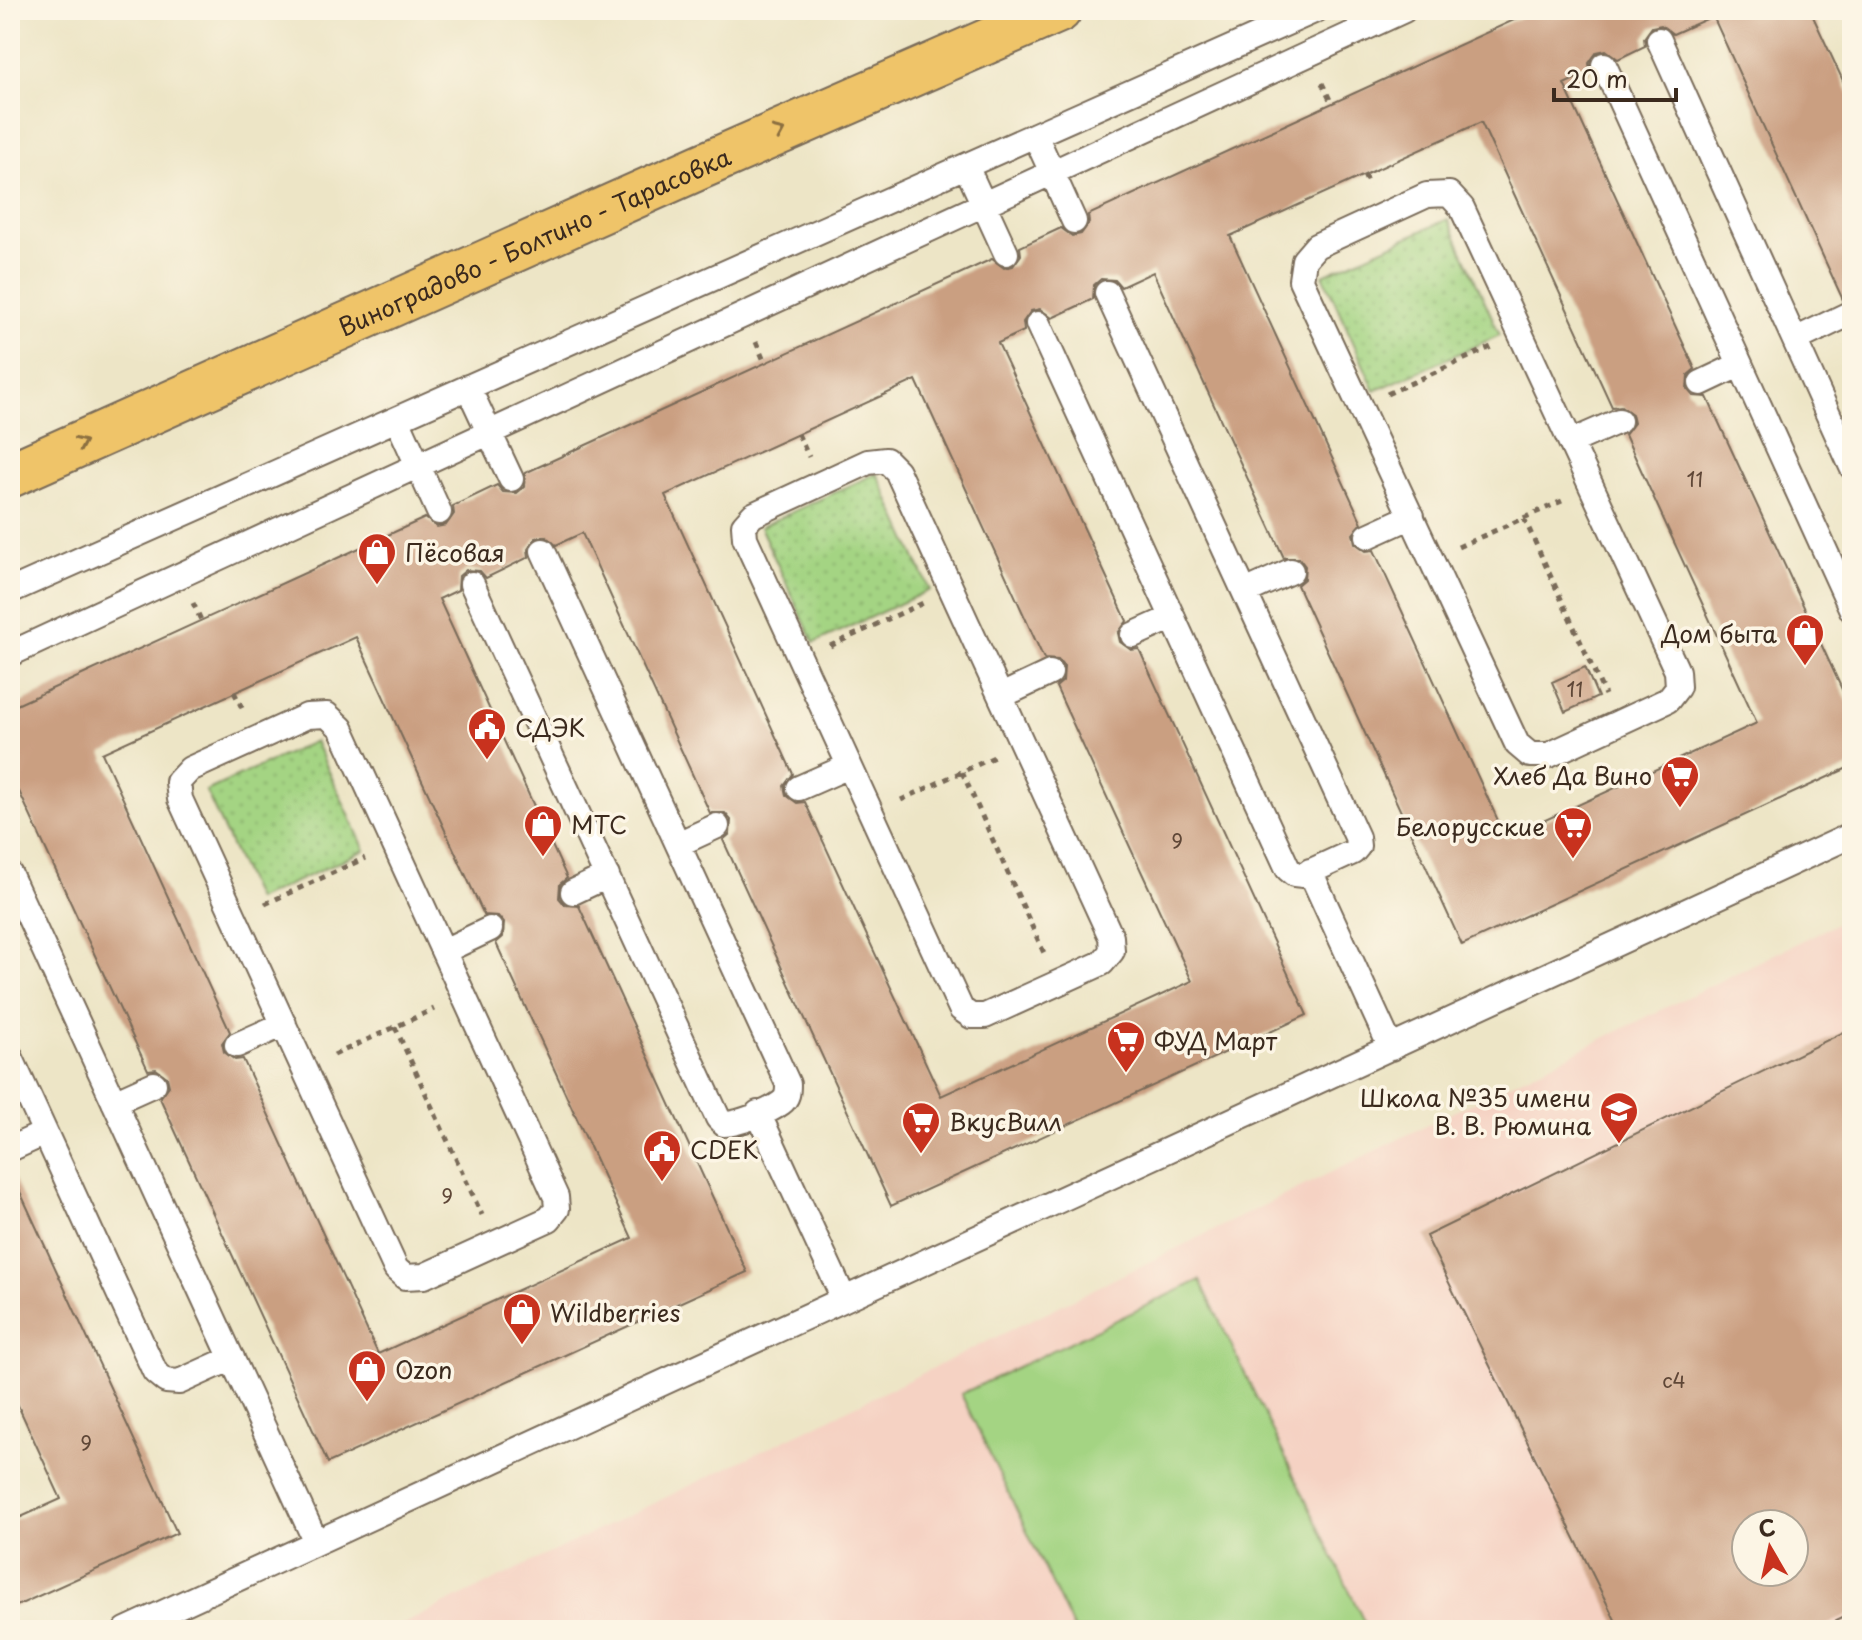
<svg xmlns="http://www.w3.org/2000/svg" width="1862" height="1640" font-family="'Playpen Sans',sans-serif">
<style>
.built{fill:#f5d2c3;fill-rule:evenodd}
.grass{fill:#a4d483;stroke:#707f50;stroke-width:2}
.park{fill:url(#park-dots);stroke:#707f50;stroke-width:2}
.building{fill:#ca9f81;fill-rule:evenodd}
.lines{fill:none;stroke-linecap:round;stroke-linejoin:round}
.lane-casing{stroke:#796b59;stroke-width:28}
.primary-casing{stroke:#796b59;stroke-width:48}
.path{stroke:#796b59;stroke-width:5;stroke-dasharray:6 6;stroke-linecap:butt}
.lane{stroke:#fff;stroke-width:24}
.primary{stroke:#efc469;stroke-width:44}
.oneway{stroke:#8c6f40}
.labels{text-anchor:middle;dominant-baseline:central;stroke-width:7;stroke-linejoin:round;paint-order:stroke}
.number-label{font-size:20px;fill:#5f4737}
.street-label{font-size:24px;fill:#3b2a1e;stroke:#fcf5e5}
.poi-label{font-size:24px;fill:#3b2a1e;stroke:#fcf5e5;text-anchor:start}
</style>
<defs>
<pattern id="park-dots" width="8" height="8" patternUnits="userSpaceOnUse" patternTransform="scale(2)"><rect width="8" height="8" fill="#a4d483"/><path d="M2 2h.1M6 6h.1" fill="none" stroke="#8eb671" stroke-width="1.8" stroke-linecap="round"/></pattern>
</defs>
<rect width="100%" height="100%" fill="#fcf5e5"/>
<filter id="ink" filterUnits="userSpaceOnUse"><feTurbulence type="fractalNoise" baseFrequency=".0125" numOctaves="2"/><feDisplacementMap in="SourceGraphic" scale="16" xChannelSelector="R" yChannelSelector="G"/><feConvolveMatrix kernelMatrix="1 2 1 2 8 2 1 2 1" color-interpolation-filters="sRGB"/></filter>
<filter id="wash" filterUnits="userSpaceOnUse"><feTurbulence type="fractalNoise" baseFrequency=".006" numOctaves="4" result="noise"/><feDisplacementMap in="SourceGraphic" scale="32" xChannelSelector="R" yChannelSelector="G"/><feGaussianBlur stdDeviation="1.8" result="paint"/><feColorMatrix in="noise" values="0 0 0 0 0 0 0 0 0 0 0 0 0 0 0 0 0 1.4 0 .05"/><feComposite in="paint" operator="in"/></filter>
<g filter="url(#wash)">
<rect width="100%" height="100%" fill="#ede5c6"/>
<!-- built -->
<path class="built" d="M 1852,916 L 1852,1630 L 391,1630 L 921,1374 ZM 1746,1524 L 1794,1524 L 1794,1572 L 1746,1572 Z"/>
<!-- grass -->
<path class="grass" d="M 1200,1280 L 1368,1630 L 1074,1630 L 961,1394 Z"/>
<!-- park -->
<path class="park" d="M 1448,219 L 1500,335 L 1375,391 L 1323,275 Z
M 877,473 L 930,590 L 814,643 L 760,527 Z
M 315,741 L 365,850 L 256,900 L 206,791 Z"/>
<g id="blocks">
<!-- building -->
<path class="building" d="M 1536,10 L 1810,10 L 1852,100 L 1852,300 L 1843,300 L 1713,16 L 1673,34 L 1661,25 L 1652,27 L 1644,38 L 1645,46 L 1618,59 L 1606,50 L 1597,52 L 1589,63 L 1590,72 L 1564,84 L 1695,369 L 1688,375 L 1687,389 L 1693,396 L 1707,397 L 1852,711 L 1852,766 L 1462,945 L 1297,585 L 1304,579 L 1305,566 L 1299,558 L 1284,558 L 1153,272 L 1121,287 L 1115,280 L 1101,279 L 1094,285 L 1093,299 L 1052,318 L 1040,309 L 1031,311 L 1023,322 L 1024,331 L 998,343 L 1127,621 L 1118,633 L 1120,642 L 1131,650 L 1139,649 L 1307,1015 L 891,1206 L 723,840 L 730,834 L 731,820 L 725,813 L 710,813 L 582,533 L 556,545 L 545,536 L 536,538 L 528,549 L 529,557 L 486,578 L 480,571 L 466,570 L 459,576 L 458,590 L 439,599 L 567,878 L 560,884 L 559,898 L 565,905 L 579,906 L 747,1272 L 328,1463 L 160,1098 L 169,1086 L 167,1077 L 156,1069 L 148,1070 L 19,791 L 10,795 L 10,708 L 425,518 L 437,527 L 446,525 L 454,514 L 453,506 L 497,485 L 503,492 L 517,493 L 524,487 L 525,473 L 992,259 L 1004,268 L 1013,266 L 1021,255 L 1020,247 L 1061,228 L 1072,236 L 1081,234 L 1089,223 L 1088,215 ZM 1481,122 L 1612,407 L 1621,406 L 1632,414 L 1634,423 L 1625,435 L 1757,723 L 1506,838 L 1374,550 L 1366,551 L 1355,543 L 1353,534 L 1362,523 L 1230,236 ZM 916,380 L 1044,659 L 1058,660 L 1064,667 L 1063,681 L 1056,687 L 1192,981 L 941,1096 L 805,802 L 797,803 L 786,795 L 784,786 L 793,774 L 665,495 ZM 356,637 L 484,915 L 498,916 L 504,923 L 503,937 L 496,943 L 632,1238 L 378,1354 L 243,1059 L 235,1060 L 224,1052 L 222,1043 L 230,1032 L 102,753 Z
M 1585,667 L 1598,697 L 1565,712 L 1552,682 Z
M 1852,1028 L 1852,1613 L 1817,1630 L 1620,1630 L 1426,1236 ZM 1746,1524 L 1794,1524 L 1794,1572 L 1746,1572 Z
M 10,1170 L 177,1533 L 10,1609 L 10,1522 L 61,1499 L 10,1388 Z"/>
</g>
</g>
<g filter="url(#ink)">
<use href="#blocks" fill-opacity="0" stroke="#796b59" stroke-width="2"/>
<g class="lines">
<!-- lane casing -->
<g class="lane-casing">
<path id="lane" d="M 1659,40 L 1852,467
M 1604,65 L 1852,610
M 1035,135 L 1074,221
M 966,166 L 1006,253
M 1449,194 L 1462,208 L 1677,671 L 1678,687 L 1668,700 L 1549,755 L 1530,755 L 1517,744 L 1301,280 L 1304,260 L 1316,246 L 1427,195 Z
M 1038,324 L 1288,869 L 1294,874 L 1303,875 L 1353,852 L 1358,846 L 1357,837 L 1107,293
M 1795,340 L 1849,314
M 1701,383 L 1739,365
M 468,387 L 511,479
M 397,419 L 439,512
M 1571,442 L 1619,421
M 886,460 L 897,471 L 1111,937 L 1112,951 L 1102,963 L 985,1016 L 971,1016 L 961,1009 L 745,538 L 744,525 L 753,515 L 868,462 Z
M 1368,536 L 1412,516
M 472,584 L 718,1118 L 724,1124 C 738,1124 769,1112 781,1103 C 788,1098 788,1092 788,1084 L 543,551
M 10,591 L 1316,10
M 1245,592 L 1291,571
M 1133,635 L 1173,617
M 10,654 L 1404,10
M 1001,696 L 1050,673
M 327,715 L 341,728 L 556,1197 L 557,1209 L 549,1219 L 424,1276 L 405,1277 L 396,1269 L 180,799 L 178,782 L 190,769 L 307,716 Z
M 799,788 L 849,766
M 678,844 L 717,826
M 1310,871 L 1391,1048
M 10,875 L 316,1542
M 573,892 L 607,876
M 444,951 L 490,929
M 237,1045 L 284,1024
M 10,1056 L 155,1372 L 166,1381 L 179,1382 L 232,1358
M 114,1102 L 154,1084
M 758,1113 L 844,1299
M 10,1149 L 45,1133
M 126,1630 L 1852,835"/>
</g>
<!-- primary casing -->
<g class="primary-casing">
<g id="primary">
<path id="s1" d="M 10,475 L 702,166 L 1059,10"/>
</g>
</g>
<!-- path -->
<path class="path" d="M 1322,83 L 1332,104
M 1364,175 L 1369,186
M 756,342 L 765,363
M 1387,394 L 1491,347
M 798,434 L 809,457
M 1524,518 L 1605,695
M 1458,547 L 1562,501
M 193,603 L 201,620
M 830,646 L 923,603
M 234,692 L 244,712
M 962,772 L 1044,953
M 901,800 L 994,757
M 265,904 L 365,858
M 395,1027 L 482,1215
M 334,1055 L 434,1009"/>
<!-- lane -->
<use href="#lane" class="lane"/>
<!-- primary -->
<use href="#primary" class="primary"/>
</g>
<!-- one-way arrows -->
<defs><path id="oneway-chevron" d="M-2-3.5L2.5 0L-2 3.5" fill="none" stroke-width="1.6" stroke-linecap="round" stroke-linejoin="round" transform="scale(2)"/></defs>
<g class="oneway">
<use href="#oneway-chevron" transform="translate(779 132) rotate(-24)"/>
<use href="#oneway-chevron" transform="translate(81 443) rotate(-24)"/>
</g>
</g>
<!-- icons -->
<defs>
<g id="shop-pin" transform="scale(2)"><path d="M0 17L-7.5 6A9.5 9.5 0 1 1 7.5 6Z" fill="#c8321e" stroke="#fcf5e5"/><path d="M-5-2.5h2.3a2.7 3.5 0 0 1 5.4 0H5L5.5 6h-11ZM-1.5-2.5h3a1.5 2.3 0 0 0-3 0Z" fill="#fff"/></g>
<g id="civic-pin" transform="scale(2)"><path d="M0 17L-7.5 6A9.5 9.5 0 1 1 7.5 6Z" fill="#c8321e" stroke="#fcf5e5"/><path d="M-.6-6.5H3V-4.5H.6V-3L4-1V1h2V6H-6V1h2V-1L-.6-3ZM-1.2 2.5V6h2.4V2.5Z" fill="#fff"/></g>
<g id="supermarket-pin" transform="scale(2)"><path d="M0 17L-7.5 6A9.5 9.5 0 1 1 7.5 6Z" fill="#c8321e" stroke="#fcf5e5"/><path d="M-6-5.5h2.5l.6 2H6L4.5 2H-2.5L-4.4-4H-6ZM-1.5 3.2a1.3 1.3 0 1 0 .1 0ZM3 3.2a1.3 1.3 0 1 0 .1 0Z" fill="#fff"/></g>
<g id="school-pin" transform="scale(2)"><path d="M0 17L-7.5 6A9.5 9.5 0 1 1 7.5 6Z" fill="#c8321e" stroke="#fcf5e5"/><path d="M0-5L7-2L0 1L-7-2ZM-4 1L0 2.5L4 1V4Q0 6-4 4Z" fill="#fff"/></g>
</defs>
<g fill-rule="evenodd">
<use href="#shop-pin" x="377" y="552"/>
<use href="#shop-pin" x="1805" y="633"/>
<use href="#civic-pin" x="487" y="727"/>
<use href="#supermarket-pin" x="1680" y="775"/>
<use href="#shop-pin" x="543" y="824"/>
<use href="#supermarket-pin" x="1573" y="826"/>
<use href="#supermarket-pin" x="1126" y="1040"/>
<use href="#school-pin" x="1619" y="1111"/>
<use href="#supermarket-pin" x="921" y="1121"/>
<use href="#civic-pin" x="662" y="1149"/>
<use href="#shop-pin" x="522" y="1312"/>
<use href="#shop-pin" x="367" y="1369"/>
</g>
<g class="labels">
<!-- number labels -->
<g class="number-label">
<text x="1695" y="479">11</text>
<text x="1575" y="689">11</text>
<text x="1177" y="841">9</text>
<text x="447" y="1196">9</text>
<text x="1674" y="1380">с4</text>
<text x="86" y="1443">9</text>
</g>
<!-- street labels -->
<g class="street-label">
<text stroke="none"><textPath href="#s1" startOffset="574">Виноградово - Болтино - Тарасовка</textPath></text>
</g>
<!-- poi labels -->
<g class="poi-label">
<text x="405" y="552">Пёсовая</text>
<text x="1777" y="633" text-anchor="end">Дом быта</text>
<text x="515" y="727">СДЭК</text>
<text x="1652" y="775" text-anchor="end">Хлеб Да Вино</text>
<text x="571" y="824">МТС</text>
<text x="1545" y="826" text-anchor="end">Белорусские</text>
<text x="1154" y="1040">ФУД Март</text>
<text x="1591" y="1097" text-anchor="end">Школа №35 имени<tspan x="1591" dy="28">В. В. Рюмина</tspan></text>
<text x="949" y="1121">ВкусВилл</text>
<text x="690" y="1149">CDEK</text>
<text x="550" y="1312">Wildberries</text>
<text x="395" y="1369">Ozon</text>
</g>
</g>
<!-- margin -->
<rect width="1862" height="1640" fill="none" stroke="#fcf5e5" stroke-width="40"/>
<!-- north arrow -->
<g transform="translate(1770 1548) rotate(351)"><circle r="38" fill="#fcf5e5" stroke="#afa495" stroke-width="2"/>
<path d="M0-6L14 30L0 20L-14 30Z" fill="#c8321e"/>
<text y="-12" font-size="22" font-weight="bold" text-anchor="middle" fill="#3b2a1e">С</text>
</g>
<!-- scale -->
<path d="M1554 88v12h122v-12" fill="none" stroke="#3b2a1e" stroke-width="4"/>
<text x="1566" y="88" font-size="24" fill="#3b2a1e" stroke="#fcf5e5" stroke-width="6" paint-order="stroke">20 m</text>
</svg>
